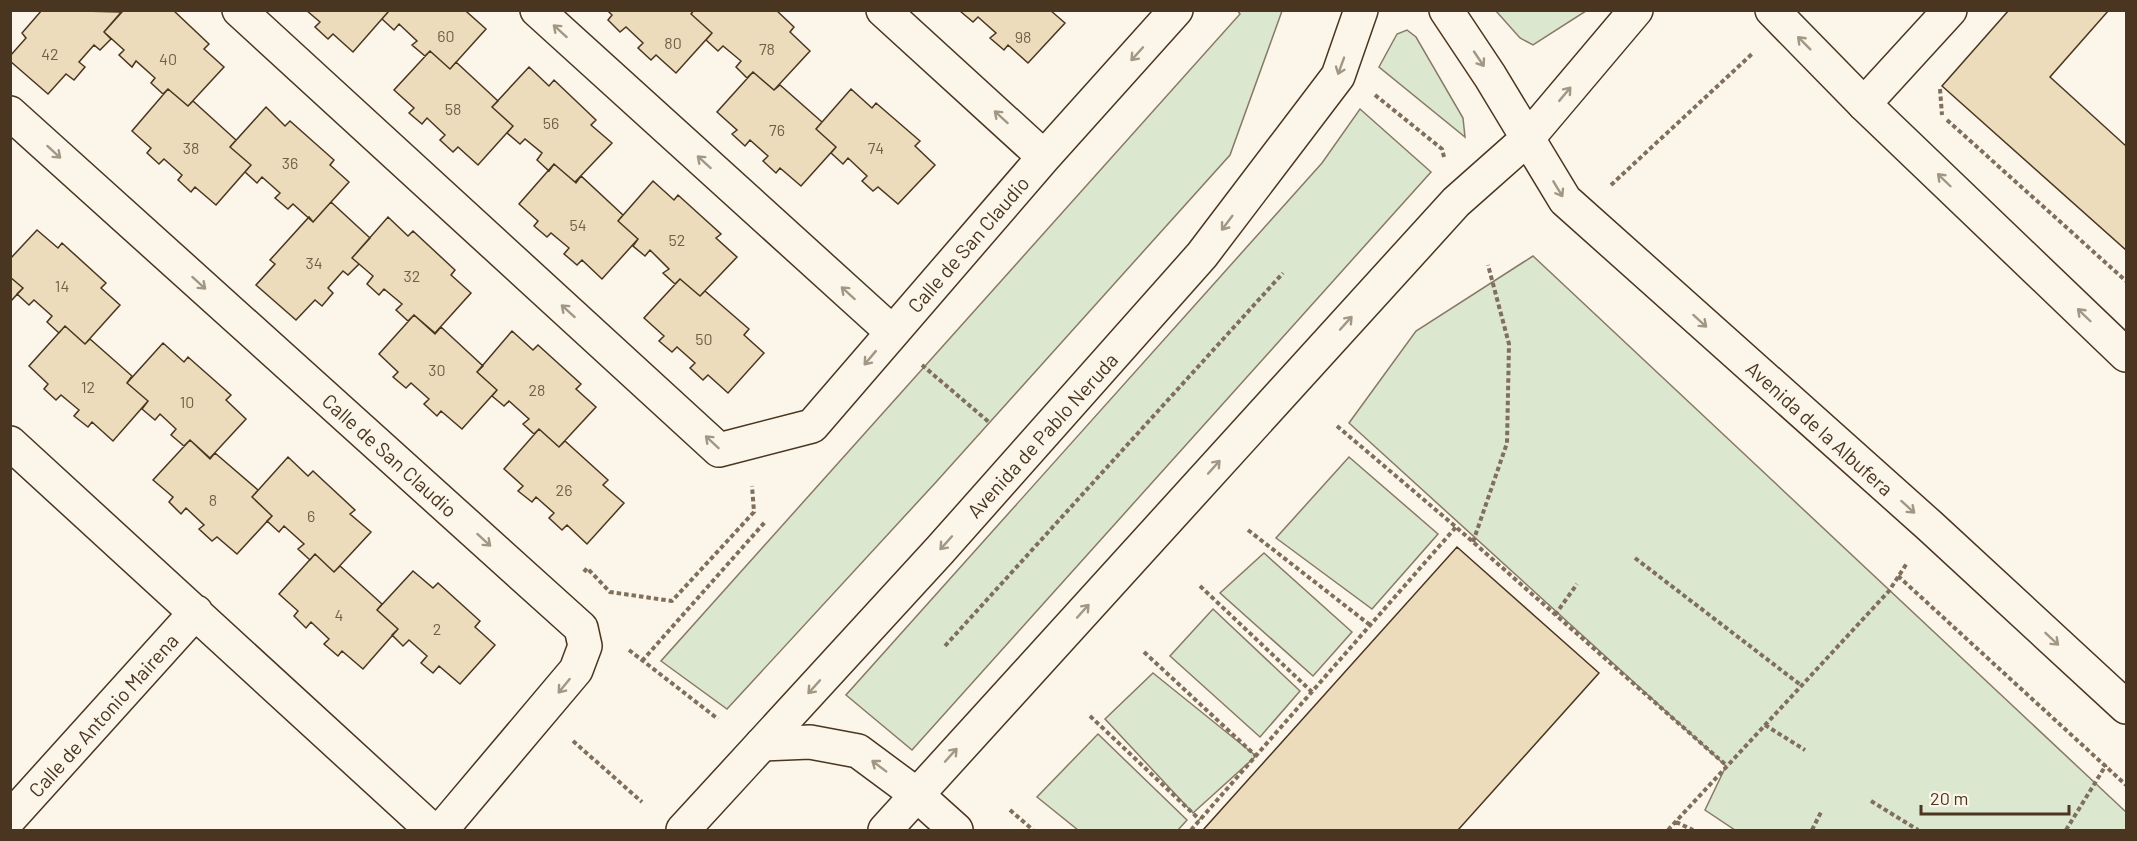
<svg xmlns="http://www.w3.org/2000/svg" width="2137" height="841" font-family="Barlow,sans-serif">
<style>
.green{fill:#dce7d0;stroke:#887966;stroke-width:1.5}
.building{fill:#ecdcbc;stroke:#4a3520;stroke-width:1.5}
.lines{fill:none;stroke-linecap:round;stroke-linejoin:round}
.minor-casing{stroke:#4a3520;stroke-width:36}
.major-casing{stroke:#4a3520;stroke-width:36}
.path{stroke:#7f6f5c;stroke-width:4;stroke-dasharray:4.5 3;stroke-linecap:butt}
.minor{stroke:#fbf6e9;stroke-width:33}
.major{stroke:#fbf6e9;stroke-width:33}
.oneway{stroke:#a29684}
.labels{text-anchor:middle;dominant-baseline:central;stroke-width:4.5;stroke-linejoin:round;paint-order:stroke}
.number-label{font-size:16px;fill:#725f47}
.street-label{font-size:20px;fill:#4a3520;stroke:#fbf6e9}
</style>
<rect width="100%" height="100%" fill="#fbf6e9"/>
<!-- green -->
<path class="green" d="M 1238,11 L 1282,11 L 1230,155 L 937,481 L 727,709 L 661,661 L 1240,14 Z
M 1496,11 L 1586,11 L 1533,45 L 1520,38 Z
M 1407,30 L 1416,37 L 1463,118 L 1465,137 L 1379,67 L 1397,34 Z
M 1360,109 L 1431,172 L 912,750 L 846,695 L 1322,163 Z
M 1533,256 L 2126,812 L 2126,830 L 1735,830 L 1705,810 L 1726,766 L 1349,423 L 1416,331 Z
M 1349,457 L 1438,534 L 1372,609 L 1276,538 Z
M 1264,553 L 1352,632 L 1313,676 L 1220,593 Z
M 1213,609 L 1300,691 L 1260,737 L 1170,656 Z
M 1153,673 L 1256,756 L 1193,813 L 1105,719 Z
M 1098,734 L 1187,820 L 1178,830 L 1078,830 L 1037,797 Z"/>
<!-- building -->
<path class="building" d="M 42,10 L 122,12 L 104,32 L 111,39 L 100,50 L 94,45 L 79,62 L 85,67 L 74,80 L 66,74 L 48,94 L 10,61 L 10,56 L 26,38 L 22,33 Z
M 123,10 L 173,10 L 209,44 L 204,49 L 224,67 L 188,106 L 168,89 L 163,94 L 151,83 L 155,78 L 136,61 L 132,67 L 119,55 L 124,50 L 104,32 Z
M 306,10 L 386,10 L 388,12 L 353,52 L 333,34 L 328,39 L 315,27 L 320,22 Z
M 386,10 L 468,10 L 467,12 L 486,29 L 450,69 L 430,51 L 425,56 L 412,45 L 417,41 L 399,24 L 394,30 L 382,19 L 388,12 Z
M 607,10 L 694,10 L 691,14 L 712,33 L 676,73 L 656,55 L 651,60 L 638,48 L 643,43 L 626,27 L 620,32 L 608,20 L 612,15 Z
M 694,10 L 776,10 L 794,27 L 790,32 L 810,51 L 774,90 L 753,72 L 747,78 L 736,67 L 741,61 L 723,46 L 718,51 L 706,40 L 712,33 L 691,14 Z
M 1050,10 L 1065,23 L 1028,63 L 1008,45 L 1004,50 L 990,38 L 996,33 L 978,17 L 973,22 L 960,11 Z
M 2009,10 L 2109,10 L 2050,77 L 2126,146 L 2126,250 L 1942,86 Z
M 430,51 L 450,69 L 456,62 L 498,101 L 492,107 L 513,126 L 478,165 L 458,147 L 453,152 L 440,140 L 445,135 L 427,118 L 422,124 L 409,113 L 414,108 L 394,90 Z
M 529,67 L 549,86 L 554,80 L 596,120 L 591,125 L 612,143 L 575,182 L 554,164 L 549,171 L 537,160 L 542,153 L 525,139 L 520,144 L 507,133 L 513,126 L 492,107 Z
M 753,72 L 774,90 L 780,85 L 822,122 L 816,129 L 836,147 L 801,186 L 780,168 L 776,173 L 763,161 L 768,156 L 750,140 L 745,146 L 732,134 L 737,130 L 717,112 Z
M 168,89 L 188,106 L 193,101 L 236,140 L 230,147 L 251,165 L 216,205 L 195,187 L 191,192 L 178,180 L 182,175 L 164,159 L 159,164 L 147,153 L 151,148 L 132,131 Z
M 851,89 L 872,108 L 876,103 L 920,141 L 915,146 L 935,165 L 898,204 L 878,187 L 873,191 L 862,181 L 867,176 L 848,158 L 843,164 L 831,153 L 836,147 L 816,129 Z
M 266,107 L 285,126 L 290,121 L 334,160 L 330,165 L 349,182 L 313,222 L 293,204 L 288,209 L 275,198 L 280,193 L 262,177 L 257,183 L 245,172 L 251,165 L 230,147 Z
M 554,164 L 576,183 L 581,176 L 623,215 L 618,221 L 638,239 L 602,279 L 582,260 L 577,265 L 564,254 L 569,248 L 551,233 L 547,237 L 534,226 L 538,221 L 519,204 Z
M 653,181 L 674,200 L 678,195 L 721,234 L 716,238 L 737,257 L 700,296 L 680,279 L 675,284 L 663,273 L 669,269 L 650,250 L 645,256 L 633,246 L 638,239 L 618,221 Z
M 331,202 L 370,238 L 352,258 L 359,264 L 348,275 L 343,271 L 328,288 L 333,293 L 322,306 L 315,300 L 296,320 L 256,285 L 275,264 L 270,260 L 309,217 L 313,222 Z
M 388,217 L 408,236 L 413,231 L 455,270 L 451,275 L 471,293 L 435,333 L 414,315 L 408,321 L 396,310 L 402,304 L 384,289 L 379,295 L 367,284 L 373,276 L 352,258 Z
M 37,230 L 58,248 L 62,243 L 106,283 L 101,288 L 120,305 L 85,344 L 65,326 L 59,333 L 47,322 L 52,316 L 34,300 L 29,305 L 17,294 L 23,288 L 10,277 L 10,259 Z
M 10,277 L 23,288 L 10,302 Z
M 680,279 L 700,296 L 705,291 L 749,329 L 744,335 L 764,353 L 728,393 L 708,375 L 703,380 L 690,368 L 695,363 L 677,347 L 672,352 L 659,341 L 664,336 L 644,318 Z
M 414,315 L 435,334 L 441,327 L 483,366 L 477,372 L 497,390 L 462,429 L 441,411 L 437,416 L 424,404 L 429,399 L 411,383 L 406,388 L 393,377 L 398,372 L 379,354 Z
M 65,326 L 85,344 L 90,339 L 132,376 L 127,383 L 148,401 L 113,441 L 92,422 L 88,427 L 74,416 L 79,410 L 61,395 L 56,400 L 44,389 L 48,384 L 29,366 Z
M 512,331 L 533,350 L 538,345 L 581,384 L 576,389 L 596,407 L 559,447 L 539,429 L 534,434 L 523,424 L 529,419 L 509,401 L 504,406 L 492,396 L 497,390 L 477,372 Z
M 163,343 L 184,362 L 188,357 L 231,395 L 226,400 L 246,419 L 210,458 L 190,440 L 184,446 L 171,435 L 176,429 L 160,414 L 155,420 L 142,409 L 148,401 L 127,383 Z
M 539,429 L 559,447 L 565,441 L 608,480 L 603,485 L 624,503 L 587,544 L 567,525 L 562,530 L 549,518 L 554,513 L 536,497 L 532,502 L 518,491 L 523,486 L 504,469 Z
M 190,440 L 210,459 L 215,453 L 258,490 L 252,497 L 272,516 L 237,554 L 217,537 L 212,541 L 199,529 L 204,525 L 186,508 L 181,514 L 169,502 L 173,497 L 153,480 Z
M 288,457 L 308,476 L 313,471 L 355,510 L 350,514 L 371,532 L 334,572 L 315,554 L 310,560 L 298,549 L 304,544 L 284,526 L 279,532 L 267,521 L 272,516 L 252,497 Z
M 1457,547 L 1599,673 L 1458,830 L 1203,830 Z
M 315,554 L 334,572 L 340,566 L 382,604 L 377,610 L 398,629 L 363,669 L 342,651 L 338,656 L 324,644 L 329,639 L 311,622 L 306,628 L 294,616 L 298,611 L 279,594 Z
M 413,571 L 433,588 L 438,583 L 480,621 L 475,627 L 495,645 L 460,684 L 439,666 L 433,673 L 421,663 L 427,656 L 409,640 L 403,646 L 392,635 L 398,629 L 377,610 Z"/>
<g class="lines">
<!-- minor casing -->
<g class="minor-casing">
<path id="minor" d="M 239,10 L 719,450 L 812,426 L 1044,157 L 1176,10
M 537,10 L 892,332
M 883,10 L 1044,157
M 1864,104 L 1950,10
M 10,113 L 581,628 L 585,646 L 576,670 L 441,830
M 10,443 L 432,830
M 762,744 L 810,742 L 858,751 L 916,794 L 956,830
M 10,818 L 196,612"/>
</g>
<!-- major casing -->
<g class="major-casing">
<path id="major" d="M 1446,10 L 1490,76 L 1565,200 L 1930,526 L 2126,707
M 1772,10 L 1864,104 L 2126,355
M 683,830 L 940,550 L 1202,255 L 1338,76 L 1361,10
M 885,830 L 1456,202 L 1527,139 L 1636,10"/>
</g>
<!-- path -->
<path class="path" d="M 1940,89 L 1942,115
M 1375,95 L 1442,149 L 1444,157
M 1947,120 L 2126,281
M 1611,185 L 1753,53
M 922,365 L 990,423
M 1337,426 L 1456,527 L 1727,766
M 1248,530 L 1370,625
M 1473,542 L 1507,443 L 1509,344 L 1488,265
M 1635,558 L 1802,686
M 584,572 L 587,568 L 610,592 L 672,601 L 754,512 L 752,486
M 1898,576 L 2126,785
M 1200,586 L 1312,692
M 1555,615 L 1577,584
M 945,646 L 1283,273
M 629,650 L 718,719
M 1144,652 L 1256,756
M 642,661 L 765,522
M 1090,716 L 1200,820
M 1765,725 L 1805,750
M 573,741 L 642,802
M 1871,801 L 1918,830
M 1010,810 L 1033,830
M 1676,822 L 1693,830
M 1191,830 L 1456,527
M 1668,830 L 1889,591 L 1907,563
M 1812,830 L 1822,810
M 2066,830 L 2106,765"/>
<!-- minor -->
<use href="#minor" class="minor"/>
<!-- major -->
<use href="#major" class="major"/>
</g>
<!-- one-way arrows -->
<defs><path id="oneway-shaft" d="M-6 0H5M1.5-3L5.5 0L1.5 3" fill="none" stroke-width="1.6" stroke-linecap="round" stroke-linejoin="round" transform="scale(1.5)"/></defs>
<g class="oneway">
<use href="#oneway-shaft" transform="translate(560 31) rotate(-138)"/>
<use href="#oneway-shaft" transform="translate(1804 43) rotate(-135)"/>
<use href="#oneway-shaft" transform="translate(1137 54) rotate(132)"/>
<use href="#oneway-shaft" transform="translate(1479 59) rotate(56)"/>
<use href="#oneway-shaft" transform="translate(1341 66) rotate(110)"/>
<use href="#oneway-shaft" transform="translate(1565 94) rotate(-50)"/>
<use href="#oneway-shaft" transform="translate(1001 117) rotate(-138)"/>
<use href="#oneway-shaft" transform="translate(54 152) rotate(42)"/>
<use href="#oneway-shaft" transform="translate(704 162) rotate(-138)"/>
<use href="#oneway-shaft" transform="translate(1944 180) rotate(-136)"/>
<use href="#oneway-shaft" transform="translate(1558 189) rotate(59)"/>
<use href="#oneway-shaft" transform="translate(1227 223) rotate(127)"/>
<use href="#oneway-shaft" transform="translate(199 283) rotate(42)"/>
<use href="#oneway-shaft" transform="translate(848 293) rotate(-138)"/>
<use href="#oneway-shaft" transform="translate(568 311) rotate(-138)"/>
<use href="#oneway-shaft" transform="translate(2084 315) rotate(-136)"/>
<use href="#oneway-shaft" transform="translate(1700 321) rotate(42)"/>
<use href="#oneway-shaft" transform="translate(1346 323) rotate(-48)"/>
<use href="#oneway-shaft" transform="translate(870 358) rotate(130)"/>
<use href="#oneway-shaft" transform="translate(712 442) rotate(-137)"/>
<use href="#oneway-shaft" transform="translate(1214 467) rotate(-48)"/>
<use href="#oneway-shaft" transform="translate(1908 507) rotate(42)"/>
<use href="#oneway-shaft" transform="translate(484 540) rotate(42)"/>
<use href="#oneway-shaft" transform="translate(946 543) rotate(132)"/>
<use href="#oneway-shaft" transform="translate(1083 611) rotate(-48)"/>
<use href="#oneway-shaft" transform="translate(2052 639) rotate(43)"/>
<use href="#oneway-shaft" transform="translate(564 686) rotate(129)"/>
<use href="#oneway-shaft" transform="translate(814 687) rotate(132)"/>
<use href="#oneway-shaft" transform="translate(951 755) rotate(-48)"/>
<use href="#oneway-shaft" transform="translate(879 766) rotate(-143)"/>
</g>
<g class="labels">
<!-- number labels -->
<g class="number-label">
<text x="446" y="35">60</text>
<text x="1023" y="36">98</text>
<text x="673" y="42">80</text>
<text x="767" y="48">78</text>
<text x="50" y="53">42</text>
<text x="168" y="58">40</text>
<text x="453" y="108">58</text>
<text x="551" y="122">56</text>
<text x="777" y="129">76</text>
<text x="191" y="147">38</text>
<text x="876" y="147">74</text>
<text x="290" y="162">36</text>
<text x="578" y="224">54</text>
<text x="677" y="239">52</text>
<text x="314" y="262">34</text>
<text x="412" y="275">32</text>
<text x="62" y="285">14</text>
<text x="704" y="338">50</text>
<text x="437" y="369">30</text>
<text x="88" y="386">12</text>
<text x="537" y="389">28</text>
<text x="187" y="401">10</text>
<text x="564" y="489">26</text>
<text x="213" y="499">8</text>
<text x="311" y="515">6</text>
<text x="339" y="614">4</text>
<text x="437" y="628">2</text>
</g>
<!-- street labels -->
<g class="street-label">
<text transform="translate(968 244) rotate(-49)">Calle de San Claudio</text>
<text transform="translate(1820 428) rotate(42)">Avenida de la Albufera</text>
<text transform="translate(1042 435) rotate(-48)">Avenida de Pablo Neruda</text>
<text transform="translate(390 455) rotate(42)">Calle de San Claudio</text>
<text transform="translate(103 715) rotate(-48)">Calle de Antonio Mairena</text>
</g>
</g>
<!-- border -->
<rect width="2137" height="841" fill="none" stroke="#4a3520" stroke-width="24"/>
<!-- scale -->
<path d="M1921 805v9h148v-9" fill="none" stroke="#4a3520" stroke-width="3"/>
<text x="1930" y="805" font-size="18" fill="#4a3520" stroke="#fbf6e9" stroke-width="4.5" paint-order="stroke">20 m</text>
</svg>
